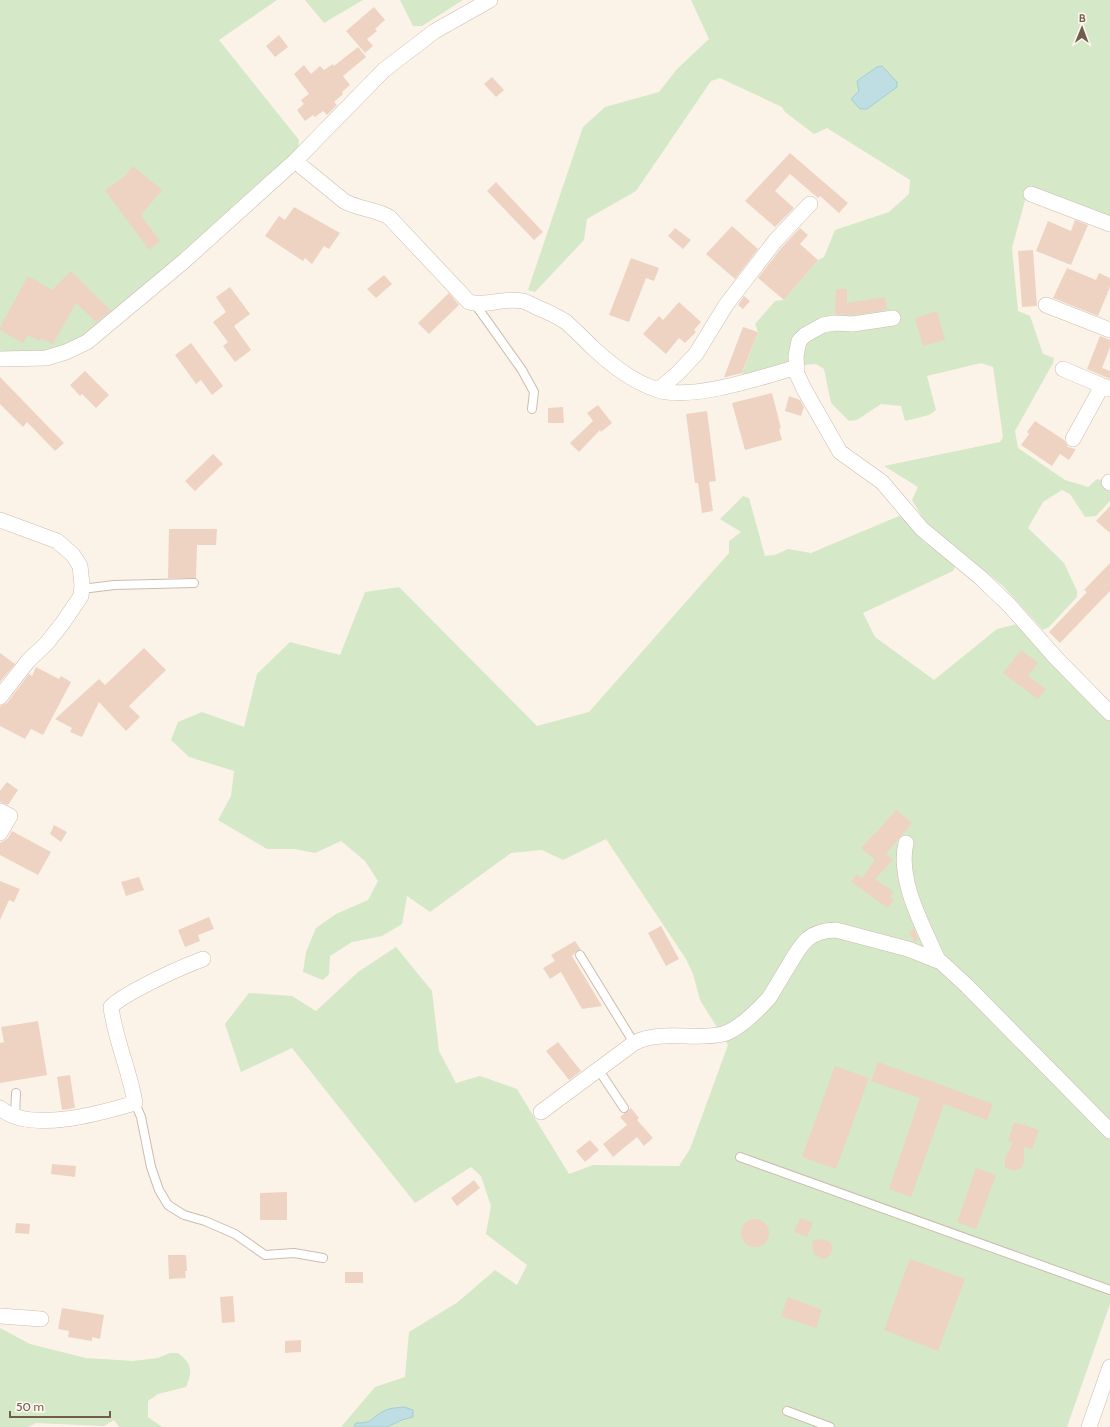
<svg xmlns="http://www.w3.org/2000/svg" width="1110" height="1427" font-family="Cabin,sans-serif">
<style>
.green{fill:#d5e8c8}
.water{fill:#bedee3;stroke:#a5cdd4}
.building{fill:#eed3c2}
.lines{fill:none;stroke-linecap:round;stroke-linejoin:round}
.service-casing{stroke:#ccbcaf;stroke-width:10}
.minor-casing{stroke:#ccbcaf;stroke-width:16}
.service{stroke:#fff;stroke-width:8}
.minor{stroke:#fff;stroke-width:15}
</style>
<rect width="100%" height="100%" fill="#fbf3e8"/>
<!-- green -->
<path class="green" d="M 0,0 L 277,0 L 219,40 L 299,140 L 298,147 L 293,157 L 82,340 L 39,353 L 0,354 Z
M 305,0 L 363,0 L 324,23 Z
M 400,0 L 463,0 L 422,26 L 413,26 Z
M 691,0 L 1110,0 L 1110,220 L 1027,193 L 1012,248 L 1018,311 L 1030,316 L 1043,354 L 1054,358 L 1053,363 L 1015,431 L 1018,448 L 1065,480 L 1088,487 L 1097,479 L 1101,480 L 1110,487 L 1110,501 L 1096,516 L 1085,517 L 1070,494 L 1062,490 L 1043,502 L 1028,528 L 1064,563 L 1077,591 L 1077,597 L 1049,627 L 1043,630 L 1003,586 L 925,522 L 912,500 L 918,487 L 884,466 L 1000,442 L 1003,437 L 993,367 L 981,363 L 927,376 L 936,410 L 929,415 L 905,421 L 901,406 L 881,404 L 857,420 L 849,421 L 831,403 L 824,369 L 816,364 L 792,366 L 739,382 L 758,332 L 755,324 L 775,301 L 784,300 L 818,260 L 824,257 L 835,230 L 889,212 L 909,194 L 910,180 L 827,128 L 814,134 L 785,112 L 782,107 L 720,78 L 711,81 L 636,191 L 587,219 L 584,240 L 535,292 L 528,290 L 583,127 L 605,107 L 659,92 L 677,69 L 709,39 Z
M 743,496 L 749,498 L 765,556 L 775,555 L 788,549 L 811,553 L 899,516 L 908,518 L 924,542 L 957,562 L 953,571 L 863,613 L 875,637 L 934,680 L 997,629 L 1017,624 L 1110,718 L 1110,1304 L 1067,1427 L 341,1427 L 375,1387 L 405,1377 L 409,1332 L 458,1302 L 495,1270 L 517,1285 L 527,1265 L 486,1234 L 491,1206 L 481,1176 L 471,1167 L 415,1203 L 292,1048 L 241,1072 L 225,1024 L 249,993 L 292,996 L 316,1011 L 358,972 L 396,947 L 432,991 L 439,1051 L 456,1083 L 480,1076 L 517,1089 L 569,1174 L 593,1165 L 679,1166 L 690,1149 L 728,1045 L 700,1000 L 693,974 L 686,959 L 606,839 L 563,860 L 542,850 L 511,853 L 430,912 L 407,896 L 402,924 L 382,936 L 352,942 L 330,956 L 329,974 L 323,980 L 303,972 L 306,952 L 316,928 L 336,914 L 368,900 L 378,881 L 365,861 L 341,841 L 315,853 L 295,849 L 267,849 L 218,820 L 231,796 L 234,771 L 189,757 L 171,740 L 178,722 L 202,712 L 244,727 L 257,674 L 290,642 L 340,655 L 365,592 L 399,587 L 537,726 L 589,712 L 729,553 L 729,541 L 741,532 L 720,519 Z
M 0,1328 L 30,1344 L 86,1358 L 133,1361 L 158,1358 L 170,1353 L 178,1353 C 192,1364 193,1371 186,1387 L 158,1394 L 148,1401 L 148,1417 L 162,1427 L 119,1427 L 114,1420 L 104,1426 L 36,1423 L 28,1427 L 0,1427 Z"/>
<!-- water -->
<path class="water" d="M 882,66 L 897,82 L 897,87 L 867,109 L 860,109 L 851,99 L 859,91 L 857,81 L 877,67 Z
M 404,1407 L 413,1410 L 413,1417 L 402,1420 L 387,1427 L 354,1427 L 356,1423 C 373,1423 370,1419 382,1412 C 388,1408 396,1408 404,1407 Z"/>
<!-- building -->
<path class="building" d="M 374,7 L 385,20 L 375,29 L 377,31 L 367,39 L 373,46 L 365,53 L 346,31 Z
M 279,35 L 288,47 L 275,57 L 266,46 Z
M 358,47 L 366,57 L 343,76 L 350,85 L 342,92 L 343,94 L 334,102 L 337,105 L 327,115 L 323,111 L 315,117 L 313,115 L 305,121 L 297,110 L 304,104 L 301,100 L 309,94 L 294,74 L 304,65 L 311,74 L 320,66 L 324,70 L 333,64 L 334,66 Z
M 492,77 L 504,90 L 496,97 L 484,84 Z
M 790,153 L 848,203 L 839,213 L 820,196 L 818,198 L 790,174 L 775,191 L 794,208 L 775,227 L 745,201 Z
M 133,166 L 162,190 L 141,215 L 160,241 L 149,250 L 105,190 L 125,176 Z
M 496,182 L 543,232 L 534,240 L 487,191 Z
M 294,207 L 340,233 L 329,249 L 324,246 L 312,264 L 305,258 L 303,261 L 265,236 L 279,216 L 285,220 Z
M 1075,220 L 1088,225 L 1071,265 L 1036,251 L 1048,221 L 1071,231 Z
M 732,226 L 758,249 L 735,279 L 706,254 Z
M 675,228 L 691,240 L 683,249 L 668,236 Z
M 800,228 L 808,235 L 800,244 L 818,260 L 784,300 L 758,278 L 782,247 Z
M 1033,250 L 1037,306 L 1022,307 L 1018,251 Z
M 631,258 L 659,268 L 654,281 L 646,278 L 629,322 L 609,315 Z
M 1067,268 L 1096,280 L 1099,273 L 1110,278 L 1110,287 L 1098,316 L 1053,298 Z
M 71,271 L 111,311 L 96,322 L 76,303 L 53,344 L 41,338 L 39,341 L 28,335 L 23,343 L 0,330 L 0,327 L 28,276 L 52,290 Z
M 384,275 L 392,284 L 376,298 L 367,289 Z
M 230,287 L 250,314 L 234,326 L 251,350 L 235,362 L 223,346 L 228,342 L 213,322 L 226,312 L 216,297 Z
M 836,289 L 847,289 L 847,303 L 885,297 L 887,310 L 853,315 L 835,314 Z
M 449,293 L 459,305 L 429,334 L 418,323 Z
M 744,296 L 750,301 L 743,309 L 738,305 Z
M 679,302 L 701,322 L 694,330 L 696,332 L 685,343 L 679,338 L 666,354 L 643,334 L 659,316 L 663,320 Z
M 937,311 L 945,340 L 923,346 L 915,318 Z
M 743,327 L 758,332 L 742,373 L 726,377 L 724,377 Z
M 1100,336 L 1110,340 L 1110,347 L 1102,368 L 1110,371 L 1110,379 L 1087,369 Z
M 191,343 L 223,386 L 212,395 L 201,380 L 196,384 L 175,355 Z
M 85,371 L 109,395 L 96,408 L 82,394 L 80,396 L 70,385 Z
M 0,377 L 64,443 L 55,451 L 27,422 L 23,427 L 0,404 Z
M 772,393 L 781,428 L 779,429 L 782,440 L 745,450 L 732,403 Z
M 789,396 L 800,400 L 804,407 L 801,416 L 785,411 Z
M 598,405 L 612,423 L 601,432 L 600,430 L 579,452 L 570,443 L 593,421 L 587,413 Z
M 563,407 L 564,423 L 548,423 L 548,408 Z
M 707,411 L 716,481 L 709,482 L 713,511 L 702,513 L 698,483 L 695,483 L 686,414 Z
M 1035,421 L 1064,440 L 1068,447 L 1076,449 L 1069,460 L 1060,454 L 1052,466 L 1021,445 L 1029,434 L 1027,432 Z
M 213,454 L 223,464 L 195,491 L 185,481 Z
M 1110,506 L 1110,533 L 1096,521 Z
M 169,529 L 217,529 L 216,545 L 197,545 L 196,578 L 168,578 Z
M 1110,563 L 1110,591 L 1060,643 L 1049,632 L 1087,592 L 1084,590 Z
M 144,648 L 166,670 L 129,706 L 140,717 L 126,731 L 99,702 L 82,737 L 70,732 L 72,728 L 55,719 L 99,679 L 105,685 Z
M 1021,650 L 1038,663 L 1028,676 L 1046,689 L 1038,699 L 1003,673 Z
M 0,653 L 15,664 L 0,682 Z
M 36,667 L 59,679 L 61,676 L 71,682 L 43,735 L 31,729 L 25,739 L 0,726 L 0,706 L 7,703 L 29,674 L 32,676 Z
M 7,782 L 18,790 L 8,805 L 0,802 L 0,791 Z
M 896,810 L 912,823 L 886,854 L 893,860 L 875,879 L 894,892 L 890,897 L 894,900 L 888,908 L 851,882 L 857,874 L 862,878 L 875,860 L 861,848 L 875,833 L 876,833 Z
M 54,825 L 67,832 L 61,842 L 50,834 Z
M 12,831 L 51,852 L 38,875 L 0,855 L 0,843 L 8,838 Z
M 139,877 L 144,890 L 126,896 L 121,882 Z
M 0,881 L 20,889 L 14,902 L 9,900 L 0,920 Z
M 209,917 L 214,929 L 198,935 L 200,941 L 185,947 L 178,930 Z
M 661,926 L 679,959 L 666,966 L 648,933 Z
M 914,929 L 918,939 L 915,942 L 909,933 Z
M 575,941 L 581,950 L 577,951 L 572,956 L 602,1006 L 582,1009 L 561,972 L 550,979 L 543,968 L 555,961 L 551,955 Z
M 38,1021 L 47,1075 L 0,1083 L 0,1043 L 4,1042 L 1,1027 Z
M 558,1042 L 581,1071 L 569,1080 L 546,1051 Z
M 878,1062 L 993,1104 L 987,1120 L 944,1104 L 911,1197 L 889,1189 L 920,1098 L 871,1081 Z
M 835,1066 L 869,1078 L 836,1169 L 802,1157 Z
M 70,1075 L 75,1108 L 62,1110 L 57,1077 Z
M 631,1108 L 639,1118 L 637,1120 L 653,1138 L 644,1146 L 637,1137 L 613,1157 L 603,1144 L 627,1125 L 620,1117 Z
M 1014,1122 L 1023,1125 L 1025,1122 L 1025,1125 L 1039,1130 L 1032,1149 L 1024,1147 L 1024,1163 L 1022,1167 L 1018,1170 L 1014,1170 L 1005,1168 L 1005,1158 L 1013,1143 L 1008,1141 Z
M 590,1140 L 599,1150 L 585,1162 L 576,1151 Z
M 52,1164 L 76,1166 L 75,1177 L 51,1174 Z
M 976,1168 L 996,1175 L 976,1229 L 957,1222 Z
M 474,1180 L 480,1188 L 457,1206 L 451,1198 Z
M 287,1192 L 287,1220 L 260,1220 L 260,1193 Z
M 800,1218 L 813,1223 L 807,1237 L 794,1232 Z
M741 1233a14 14 0 1 1 28 0a14 14 0 1 1-28 0Z
M 16,1223 L 30,1224 L 29,1234 L 15,1233 Z
M 822,1239 L 830,1242 L 832,1246 L 832,1251 L 830,1255 L 827,1258 L 823,1259 L 815,1255 L 813,1251 L 812,1241 Z
M 168,1255 L 186,1255 L 187,1271 L 185,1271 L 186,1278 L 169,1279 Z
M 910,1259 L 965,1279 L 938,1351 L 884,1330 Z
M 345,1272 L 363,1272 L 363,1283 L 345,1283 Z
M 233,1296 L 235,1322 L 222,1323 L 220,1297 Z
M 788,1297 L 822,1310 L 816,1328 L 781,1316 Z
M 62,1308 L 104,1315 L 100,1339 L 92,1337 L 92,1341 L 68,1337 L 69,1331 L 58,1329 Z
M 301,1340 L 301,1352 L 285,1353 L 285,1341 Z"/>
<g class="lines">
<!-- service casing -->
<g class="service-casing">
<path id="service" d="M 475,304 L 522,370 L 534,392 L 532,409
M 82,589 L 114,585 L 194,583
M 580,955 L 634,1043
M 598,1069 L 624,1108
M 135,1103 L 141,1117 L 151,1167 L 159,1190 L 168,1205 L 184,1215 L 205,1221 L 235,1234 L 265,1255 L 294,1253 L 323,1258
M 15,1117 L 16,1093
M 740,1157 L 1110,1290
M 787,1411 L 830,1427"/>
</g>
<!-- minor casing -->
<g class="minor-casing">
<path id="minor" d="M 295,161 L 344,201 C 358,209 374,209 389,217 L 469,302 C 487,307 504,297 523,301 C 527,302 532,305 536,307 C 546,311 557,316 566,322 C 575,330 584,339 592,347 C 611,365 633,382 658,390 C 691,401 763,377 797,367
M 1031,194 L 1110,224
M 1046,305 L 1110,330
M 893,318 L 853,324 L 834,323 L 823,325 L 805,335 L 799,341 L 796,356 L 797,374 L 804,389 L 840,452 L 882,482 L 922,529 L 981,578 L 1010,606 L 1056,658 L 1110,713
M 0,359 L 46,358 L 66,352 L 87,342 L 183,262 L 295,161 L 384,70 L 435,31 L 490,0
M 1063,369 L 1110,389
M 658,390 L 677,374 L 696,354 L 726,305 L 775,241 L 810,204
M 1073,439 L 1102,386
M 1109,482 L 1110,483
M 0,520 L 57,541 L 73,555 L 80,566 L 82,585 L 81,596 L 62,624 L 46,644 L 28,661 L 0,697
M 0,811 L 10,816 L 0,833
M 906,843 C 897,880 923,926 938,960
M 0,1108 C 30,1134 101,1113 135,1103 C 130,1071 115,1040 111,1007 C 117,1000 126,996 134,991 C 156,979 179,968 203,959
M 541,1112 L 634,1043 C 662,1029 694,1041 723,1034 C 738,1030 759,1009 769,998 C 776,987 782,976 789,965 C 801,944 809,930 836,930 L 908,949 L 941,962 L 967,986 L 1110,1131
M 0,1316 L 41,1319
M 1089,1427 L 1110,1367"/>
</g>
<!-- service -->
<use href="#service" class="service"/>
<!-- minor -->
<use href="#minor" class="minor"/>
</g>
<!-- north arrow -->
<g transform="translate(1082 28) rotate(1)" stroke="#fef8ef" stroke-width="3" paint-order="stroke">
<path d="M0-3L7 15L0 10L-7 15Z" fill="#735b4e"/>
<text y="-6" font-size="11" font-weight="bold" text-anchor="middle" fill="#735b4e">B</text>
</g>
<!-- scale -->
<path d="M10 1411v6h100v-6" fill="none" stroke="#735b4e" stroke-width="2"/>
<text x="16" y="1411" font-size="12" fill="#735b4e" stroke="#fef8ef" stroke-width="3" paint-order="stroke">50 m</text>
</svg>
